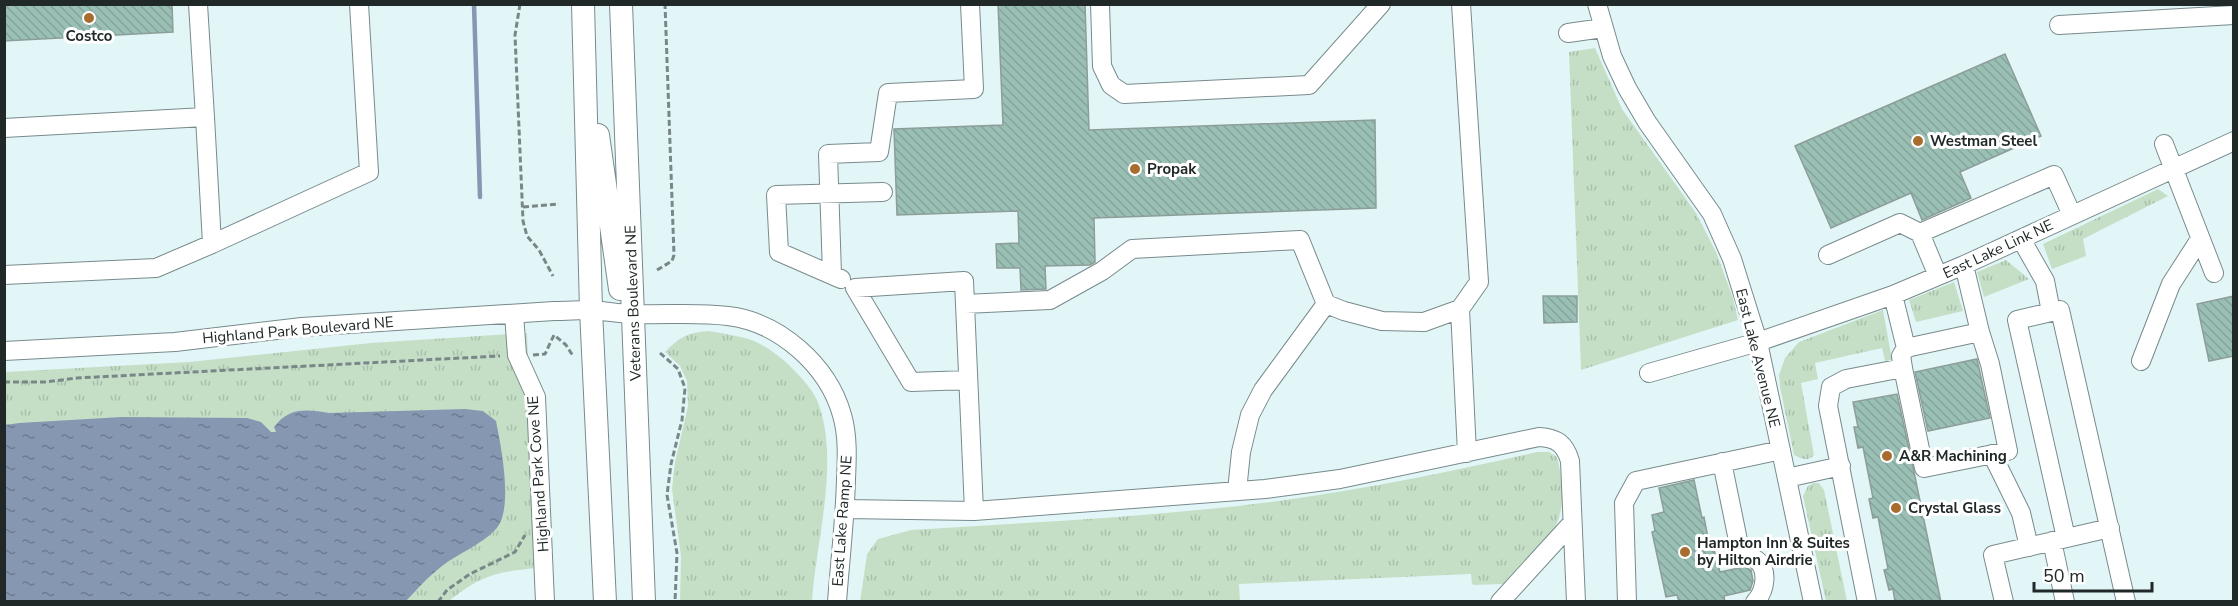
<svg xmlns="http://www.w3.org/2000/svg" width="2238" height="606" font-family="'Nunito Sans',sans-serif">
<style>
.grass{fill:url(#grass-tufts)}
.water{fill:url(#water-ripples)}
.lines{fill:none;stroke-linecap:round;stroke-linejoin:round}
.stream{stroke:#8697b1;stroke-width:4.5}
.building{fill:url(#building-back-hatch);stroke:#8d9e99;stroke-width:1.5}
.minor-casing{stroke:#788a8c;stroke-width:20}
.major-casing{stroke:#788a8c;stroke-width:24}
.path{stroke:#7a8788;stroke-width:3;stroke-dasharray:6 3;stroke-linecap:butt}
.minor{stroke:#fff;stroke-width:18}
.major{stroke:#fff;stroke-width:22}
.poi-dot{fill:#a76c2e;stroke:#fff;stroke-width:2}
.labels{text-anchor:middle;dominant-baseline:central;stroke-width:6;stroke-linejoin:round;paint-order:stroke}
.poi-label{font-size:15px;font-weight:bold;fill:#202828;stroke:#fff;text-anchor:start}
.street-label{font-size:15px;fill:#202828;stroke:#fff}
</style>
<defs>
<pattern id="grass-tufts" width="24" height="20" patternUnits="userSpaceOnUse" patternTransform="scale(1.5)"><rect width="24" height="20" fill="#c5dfc7"/><path d="M3 7l-1-3M5 7V3M7 7l1-3M15 17l-1-3M17 17v-4M19 17l1-3" fill="none" stroke="#a9bfab"/></pattern>
<pattern id="water-ripples" width="26" height="14" patternUnits="userSpaceOnUse" patternTransform="scale(1.5)"><rect width="26" height="14" fill="#8697b1"/><path d="M2 4q2-2 4 0t4 0M15 11q2-2 4 0t4 0" fill="none" stroke="#6d7b90"/></pattern>
<pattern id="building-back-hatch" width="6" height="6" patternUnits="userSpaceOnUse" patternTransform="scale(1.5)"><rect width="6" height="6" fill="#9abfb4"/><path d="M-1 5l2 2M0 0l6 6M5-1l2 2" fill="none" stroke="#84a49b"/></pattern>
</defs>
<rect width="100%" height="100%" fill="#e2f6f8"/>
<!-- grass -->
<path class="grass" d="M 1595,48 L 1622,109 L 1696,213 L 1716,252 L 1733,298 L 1738,320 L 1581,370 L 1569,52 Z
M 2158,189 L 2168,196 L 2083,239 L 2086,256 L 2052,269 L 2043,244 Z
M 2006,260 L 2029,279 L 1984,297 L 1977,272 Z
M 1954,282 L 1963,311 L 1916,322 L 1909,300 Z
M 1883,310 L 1892,360 L 1885,361 L 1882,348 L 1815,363 L 1818,379 L 1801,383 L 1814,455 C 1807,462 1802,459 1794,455 L 1780,387 L 1779,375 L 1785,358 L 1799,342 Z
M 709,331 C 721,333 733,335 745,338 C 761,342 776,354 788,364 C 798,374 811,387 817,400 C 841,459 816,540 812,601 L 680,601 L 681,556 L 672,489 L 675,462 L 688,406 L 687,381 L 680,366 L 665,352 C 680,337 686,333 709,331 Z
M 527,333 L 537,568 C 496,572 482,575 449,601 L 5,602 L 5,372 L 189,362 L 371,343 Z
M 1537,452 L 1549,452 L 1557,457 C 1563,481 1566,507 1554,529 L 1504,584 L 1474,585 L 1472,584 L 1471,574 L 1239,584 L 1240,602 L 860,602 L 867,554 L 878,539 L 911,530 C 1033,522 1157,517 1278,501 C 1365,489 1451,472 1537,452 Z
M 1813,483 L 1819,483 L 1824,490 L 1847,601 L 1826,601 L 1803,496 L 1808,486 Z"/>
<!-- water -->
<path class="water" d="M 465,409 L 483,411 L 496,421 C 501,446 514,509 496,529 C 481,545 459,553 442,566 C 429,576 417,589 406,601 L 5,601 L 5,425 L 19,423 L 122,417 L 247,418 L 261,422 L 271,432 L 276,432 L 274,427 C 289,407 306,409 329,413 Z"/>
<g class="lines">
<!-- stream -->
<path class="stream" d="M 474,4 L 480,197"/>
</g>
<!-- building -->
<path class="building" d="M 4,4 L 172,4 L 173,32 L 4,41 Z
M 998,4 L 1085,4 L 1089,130 L 1375,120 L 1376,208 L 1094,218 L 1095,262 L 1090,265 L 1045,266 L 1046,289 L 1021,290 L 1020,268 L 997,268 L 996,244 L 1019,243 L 1018,211 L 897,215 L 894,129 L 1003,125 Z
M 2005,54 L 2041,136 L 1960,172 L 1971,198 L 1922,220 L 1911,193 L 1831,228 L 1795,146 Z
M 1543,296 L 1577,296 L 1577,322 L 1544,323 Z
M 2234,296 L 2234,356 L 2209,361 L 2197,304 Z
M 1977,359 L 1990,418 L 1928,431 L 1915,372 Z
M 1897,394 L 1914,472 L 1941,602 L 1895,602 L 1893,589 L 1889,590 L 1884,570 L 1888,569 L 1878,517 L 1873,518 L 1869,499 L 1873,498 L 1863,447 L 1858,448 L 1854,427 L 1858,427 L 1853,402 Z
M 1694,480 L 1702,518 L 1704,517 L 1708,538 L 1711,538 L 1720,572 L 1744,567 L 1751,570 L 1753,581 L 1750,590 L 1724,596 L 1725,602 L 1679,602 L 1677,595 L 1666,597 L 1652,532 L 1655,531 L 1652,515 L 1664,512 L 1659,488 Z"/>
<g class="lines">
<!-- minor casing -->
<g class="minor-casing">
<path id="minor" d="M 1100,4 L 1102,66 L 1111,85 L 1124,94 L 1309,85 L 1381,4
M 1597,4 L 1612,56 L 1627,88 L 1647,122 L 1712,214 L 1732,259 L 1758,342 L 1813,602
M 2059,25 L 2234,15
M 1568,33 L 1603,28
M 4,128 L 205,117 L 198,4
M 2164,144 L 2214,273
M 1920,233 L 1938,276
M 2021,239 L 2045,281 L 2051,312
M 212,244 L 369,172 L 359,4
M 1828,255 L 1900,223 L 1920,233 L 2054,175 L 2072,215
M 832,274 L 828,154 L 879,152 L 888,93 L 974,89 L 970,4
M 4,275 L 156,268 L 212,244 L 205,117
M 841,279 L 779,252 L 776,195 L 883,192
M 1893,295 L 1906,348
M 965,304 L 1050,300 L 1102,271 L 1132,249 L 1300,240 L 1326,304 L 1263,390 L 1250,415 L 1241,452 L 1237,491
M 1326,304 L 1344,311 L 1382,321 L 1424,322 L 1460,309 L 1479,282 L 1461,4
M 1460,309 L 1467,453
M 514,314 L 517,355 L 536,397 L 545,602
M 4,351 L 175,342 L 302,327 L 554,311 C 566,311 579,310 591,310 C 606,311 621,314 636,314 C 667,315 697,312 728,316 C 779,322 828,365 842,415 C 848,435 847,458 846,479 C 845,520 840,561 837,602
M 2141,361 L 2171,284 L 2200,239
M 1903,368 L 1924,468 L 2008,451 L 1990,364 L 1980,332
M 1649,373 L 1758,342 L 1893,295 L 1964,265 L 2234,141
M 968,380 L 911,382 L 855,288 L 964,281 L 974,511
M 1992,454 L 2021,513 L 2029,547
M 1722,462 L 1741,555 C 1745,556 1752,557 1755,559 C 1770,568 1765,592 1755,602
M 1787,478 L 1841,466
M 845,509 L 974,511 L 1265,489 L 1340,479 L 1539,437 C 1557,438 1565,444 1570,461 L 1576,602
M 2066,538 L 2017,320 L 2060,310 L 2126,602
M 2052,541 L 2065,602
M 1500,602 L 1572,523
M 1627,602 L 1624,503 L 1636,481 L 1781,450
M 1867,602 L 1828,406 L 1831,387 L 1846,379 L 1903,368 L 1901,356 L 1906,348 L 1980,332 L 1964,265
M 2004,602 L 1993,555 L 2110,528"/>
</g>
<!-- major casing -->
<g class="major-casing">
<path id="major" d="M 583,4 L 591,310 L 605,602
M 621,4 L 644,602
M 598,135 L 620,289"/>
</g>
<!-- path -->
<path class="path" d="M 520,4 L 515,35 L 523,221 L 527,236 L 539,250 L 553,276
M 523,207 L 559,204
M 657,270 L 672,261 L 674,255 L 665,4
M 660,353 L 678,369 L 685,388 L 682,420 L 671,464 L 667,495 L 677,553 L 675,602
M 533,355 L 545,354 L 554,335 L 566,345 L 573,356
M 4,382 L 45,382 L 77,378 L 500,356
M 438,602 L 447,590 L 470,574 L 515,552 L 525,535"/>
<!-- minor -->
<use href="#minor" class="minor"/>
<!-- major -->
<use href="#major" class="major"/>
</g>
<!-- markers -->
<g class="poi-dot">
<circle cx="89" cy="18" r="6"/>
<circle cx="1918" cy="141" r="6"/>
<circle cx="1135" cy="169" r="6"/>
<circle cx="1887" cy="456" r="6"/>
<circle cx="1896" cy="508" r="6"/>
<circle cx="1685" cy="552" r="6"/>
</g>
<g class="labels">
<!-- poi labels -->
<g class="poi-label">
<text x="89" y="36" text-anchor="middle">Costco</text>
<text x="1930" y="141">Westman Steel</text>
<text x="1147" y="169">Propak</text>
<text x="1899" y="456">A&amp;R Machining</text>
<text x="1908" y="508">Crystal Glass</text>
<text x="1697" y="543">Hampton Inn &amp; Suites<tspan x="1697" dy="17">by Hilton Airdrie</tspan></text>
</g>
<!-- street labels -->
<g class="street-label">
<text transform="translate(1998 249) rotate(-25)">East Lake Link NE</text>
<text transform="translate(633 303) rotate(-92)">Veterans Boulevard NE</text>
<text transform="translate(298 330) rotate(-5)">Highland Park Boulevard NE</text>
<text transform="translate(1758 358) rotate(76)">East Lake Avenue NE</text>
<text transform="translate(538 474) rotate(-94)">Highland Park Cove NE</text>
<text transform="translate(842 521) rotate(-86)">East Lake Ramp NE</text>
</g>
</g>
<!-- border -->
<rect width="2238" height="606" fill="none" stroke="#202828" stroke-width="12"/>
<!-- scale -->
<path d="M2034 582v9h118v-9" fill="none" stroke="#202828" stroke-width="3"/>
<text x="2043" y="582" font-size="18" fill="#202828" stroke="#ffffff" stroke-width="4.5" paint-order="stroke">50 m</text>
</svg>
